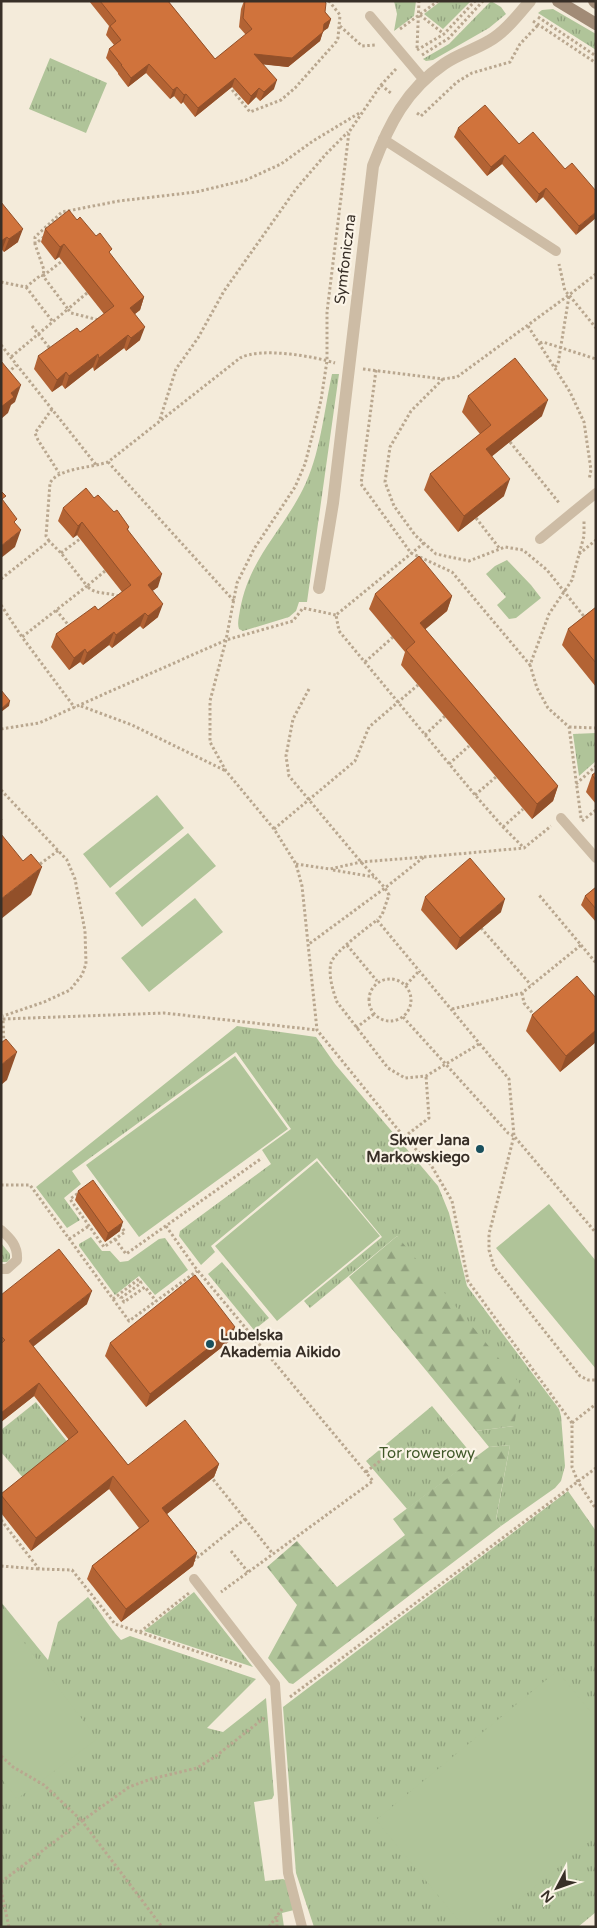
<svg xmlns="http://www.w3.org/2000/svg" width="597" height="1928" font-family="'Varela Round',sans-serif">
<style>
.grass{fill:url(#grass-tufts)}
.forest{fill:url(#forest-firs)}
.garden{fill:#b0c499}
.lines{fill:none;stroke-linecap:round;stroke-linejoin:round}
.path{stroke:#b9a78f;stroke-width:3;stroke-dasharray:2.5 2.5;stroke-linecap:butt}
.lane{stroke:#cdbca5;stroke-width:10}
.street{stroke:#cdbca5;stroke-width:12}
.secondary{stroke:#a18b76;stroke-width:12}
.wall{fill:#b36334}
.shaded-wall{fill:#92502a}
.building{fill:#d0733c;stroke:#92502a}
.poi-dot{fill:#19505d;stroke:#fbf4e7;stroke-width:2}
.labels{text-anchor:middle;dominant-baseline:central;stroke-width:4.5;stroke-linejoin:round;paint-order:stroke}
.street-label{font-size:15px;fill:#382f27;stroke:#fbf4e7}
.poi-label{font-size:15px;font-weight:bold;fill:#382f27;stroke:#fbf4e7;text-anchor:end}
.park-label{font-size:15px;fill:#415829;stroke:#fbf4e7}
</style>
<defs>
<pattern id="grass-tufts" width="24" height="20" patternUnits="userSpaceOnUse" patternTransform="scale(1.25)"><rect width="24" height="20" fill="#b0c499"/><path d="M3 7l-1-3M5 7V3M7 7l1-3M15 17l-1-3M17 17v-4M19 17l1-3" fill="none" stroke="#90a07d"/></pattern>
<pattern id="forest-firs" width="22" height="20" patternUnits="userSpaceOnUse" patternTransform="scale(1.25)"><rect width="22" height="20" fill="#b0c499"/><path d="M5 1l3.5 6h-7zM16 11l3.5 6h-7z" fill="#90a07d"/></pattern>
</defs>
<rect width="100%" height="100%" fill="#f4ebda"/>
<!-- grass -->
<path class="grass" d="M 394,1 L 416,1 L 414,16 L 394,31 L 397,14 Z
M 441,1 L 471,1 L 443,29 L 424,14 Z
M 491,1 L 501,7 L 506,14 L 489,28 L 433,60 L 426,61 L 423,59 L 449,44 Z
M 553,9 L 596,34 L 596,50 L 538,13 L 542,10 Z
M 50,58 L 107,83 L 86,133 L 29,109 Z
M 332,374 L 339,374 L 307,602 L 299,602 L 296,611 L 289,617 L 243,631 L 239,629 C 237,623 239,617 240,610 C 249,559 281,533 303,489 C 320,456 324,411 332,374 Z
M 507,560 L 531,585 L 541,598 L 516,618 L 509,619 L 497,605 L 506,597 L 486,574 L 495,566 Z
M 596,733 L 596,761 L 579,776 L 573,734 Z
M 237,1026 L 316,1037 L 335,1064 L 438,1186 L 449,1213 L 467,1286 L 559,1409 L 561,1416 L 565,1466 L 561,1481 L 555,1488 L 501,1526 L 496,1520 L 510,1445 L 489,1447 L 476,1431 L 514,1426 L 397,1236 L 310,1308 L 304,1301 L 382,1237 L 317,1158 L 211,1246 L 215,1252 L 201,1265 L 179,1236 L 180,1231 L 271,1164 L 262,1150 L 291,1129 L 236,1052 L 72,1171 L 81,1184 L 64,1198 L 80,1220 L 67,1228 L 36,1187 Z
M 91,1237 L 102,1251 L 110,1251 L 120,1262 L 128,1261 L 159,1239 L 165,1238 L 188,1270 L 155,1295 L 139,1276 L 115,1295 L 79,1246 L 79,1244 Z
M 1,1243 L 10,1254 L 10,1259 L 7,1262 L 1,1262 Z
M 222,1262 L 269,1318 L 254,1330 L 208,1274 Z
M 36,1402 L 69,1444 L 25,1480 L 1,1452 L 1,1430 Z
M 432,1406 L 475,1458 L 407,1509 L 366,1461 Z
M 568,1491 L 596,1531 L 596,1912 L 578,1927 L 314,1927 L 296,1873 L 283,1707 Z
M 194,1592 L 253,1667 L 144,1631 Z
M 88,1597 C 100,1611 109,1627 121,1640 L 130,1636 L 256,1679 L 207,1728 L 223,1732 L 266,1698 L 274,1795 L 272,1799 L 254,1802 L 265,1881 L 283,1879 L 287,1881 L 294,1910 L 282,1913 L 284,1927 L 1,1927 L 1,1602 L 48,1660 L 58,1622 Z"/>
<!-- forest -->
<path class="forest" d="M 397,1236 L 521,1385 L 514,1426 L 476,1431 L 349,1277 Z
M 510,1445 L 496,1519 L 501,1526 L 293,1684 L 289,1683 L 268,1658 L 297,1605 L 267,1567 L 297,1541 L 337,1587 L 405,1535 L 393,1519 L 489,1447 Z"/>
<!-- garden -->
<path class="garden" d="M 157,795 L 184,828 L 110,888 L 83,854 Z
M 188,833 L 216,866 L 142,927 L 115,893 Z
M 195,898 L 223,932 L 149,992 L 121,958 Z
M 235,1056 L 288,1129 L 139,1237 L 86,1165 Z
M 317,1161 L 380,1236 L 277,1321 L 215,1246 Z
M 549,1204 L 596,1261 L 596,1369 L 496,1248 Z
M 1,1612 L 97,1739 L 17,1799 L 1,1778 Z
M 557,1671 L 596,1718 L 596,1836 L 486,1927 L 464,1927 L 376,1820 Z"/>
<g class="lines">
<!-- path -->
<path class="path" d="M 420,15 L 444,34
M 538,17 L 596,56
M 533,21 L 596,63
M 340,26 L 362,46 L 375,45
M 400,29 L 438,1
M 417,48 L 419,1
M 417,50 L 444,34 L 475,1
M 422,55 L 449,38 L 483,1
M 396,69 L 381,85 L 349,132 L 327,312 L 327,361 L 321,400 L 313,433 L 305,464 L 295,487 L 254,549 L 237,583 L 226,640 L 210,701 L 210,742 L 226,771 L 274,829 L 296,864 L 302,886 L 317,1030 L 404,1137 L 431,1165 L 452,1201 L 468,1281 L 572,1423 L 572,1467 L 578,1482 L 596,1509
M 381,85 L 392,94
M 229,86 L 250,112 L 281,100 L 295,88 L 336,42 L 338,38 L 340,15 L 329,1
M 417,113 L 421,116 L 457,82 L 472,73 L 510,62 L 520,44 L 538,25
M 44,237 L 35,244 L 44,270 L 43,276 L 62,261
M 35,244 L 35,237 L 62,212 L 119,201 L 196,192 L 246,180 L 281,164 L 313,141 L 361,112
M 596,274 L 569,295 L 596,328
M 1,282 L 26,287 L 41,275 L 43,276 L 68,309 L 11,357
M 26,287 L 53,322
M 87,293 L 68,309 L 71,313 L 99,320
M 32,326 L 52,351
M 528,326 L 570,392 L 584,422 L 591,470 L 589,480
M 540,343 L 543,342 L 596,359
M 1,345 L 97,466
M 555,367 L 558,364 L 569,296
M 363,369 L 443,379 L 457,377 L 569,295 L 565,291 L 559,264
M 376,370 L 361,484 L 411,553 L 452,572 L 530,665
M 8,373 L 16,365
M 443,379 L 411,411 L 390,447 L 385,482 L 394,506 L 415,535 L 436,554 L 469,561 L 505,547 L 523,550 L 547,570 L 586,619
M 52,409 L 35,433 L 38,440 L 59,473
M 160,419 L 176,369 L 198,338 L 224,291 L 296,189 L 326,154 L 348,132
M 510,442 L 560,504
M 108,462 L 234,601
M 476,518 L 500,549
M 49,541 L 46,536 L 50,483 C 58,468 91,468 108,462 L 240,358 C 260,347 313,356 335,363
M 424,543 L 336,615 L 339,631 L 475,795 L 503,827 L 524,848
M 61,553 L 80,539
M 579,554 L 596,540
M 105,571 L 87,586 C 96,596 109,591 120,597
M 1,579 L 49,541 L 61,553 L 87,586 L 22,637 L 75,708
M 1,605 L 22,637
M 56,610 L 70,627
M 365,662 L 393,637
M 309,689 L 293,719 L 286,756 L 289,776 L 361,862 L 385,888 L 389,895 L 382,915 L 377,920
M 81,706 L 132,725 L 226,771
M 569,727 L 596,728
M 1,729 L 39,723 L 226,640 L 293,621 L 303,608 L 336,615
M 425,735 L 445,716
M 449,764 L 469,746
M 576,784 L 596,766
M 1,790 L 67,860 L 75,879 L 85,931 L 86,964 L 82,975 L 70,990 L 44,1002 L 3,1016
M 475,795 L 496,777
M 581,818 L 569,727 L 548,708 L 537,688 L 530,665 L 549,614 L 572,580 L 584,536 L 584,521
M 1,820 L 1,819
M 582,821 L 596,810
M 503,827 L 523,809
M 274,829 L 355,761 L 369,727 L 418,685
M 424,857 L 524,848 L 551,826
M 296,864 L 330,869 L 361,862 L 424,857 L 385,888 L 309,944
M 36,867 L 59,850
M 333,870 L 374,877
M 481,928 L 531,985
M 347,945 L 377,981
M 581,945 L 596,963
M369 1000a21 21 0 1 1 42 0a21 21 0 1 1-42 0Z
M 406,985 L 420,970
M 522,993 L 524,1003 L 535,1016
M 452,1009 L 522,993 L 581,945 L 539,895
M 403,1017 L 508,1133 L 514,1136 L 489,1234 L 489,1250 L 494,1267 L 580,1376 L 588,1380 L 596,1380
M 3,1019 L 164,1013 L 317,1030
M 356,1028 L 374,1014
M 479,1044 L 426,1076 L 405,1078 L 388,1068 L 337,1002 C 333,991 328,975 331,963 C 334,952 367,928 377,920 L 509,1079 L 514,1136 L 596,1233
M 1,1052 L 4,1049 L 3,1018
M 404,1137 L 429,1118 L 426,1076
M 91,1184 L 125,1232 L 104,1247 L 70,1199 Z
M 1,1185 L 30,1185 L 129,1321 L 197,1271
M 166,1226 L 194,1266 L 373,1481 L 221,1592
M 69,1239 L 89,1226
M 115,1239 L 126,1254 L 262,1158
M 113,1299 L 139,1279 L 141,1283 L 121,1298 L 124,1302 L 145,1287 L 156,1301
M 572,1423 L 596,1404
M 366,1472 L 385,1457
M 245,1519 L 273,1554
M 1,1520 L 39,1569 L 72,1570 L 115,1624 L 243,1667
M 231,1551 L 248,1572
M 193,1561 L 245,1519 L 212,1478
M 1,1566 L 38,1569
M 140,1632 L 189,1593
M 290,1697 L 596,1468
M 1,1756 L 13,1767 L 44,1785 L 82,1821 L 129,1787 L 151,1779 L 197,1768 L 216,1756 L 264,1718
M 1,1882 L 82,1821 L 162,1927
M 1,1890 L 9,1927
M 269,1927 L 282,1909
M 277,1927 L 277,1916"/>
<!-- lane -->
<path class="lane" d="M 370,16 L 424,80
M 383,139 L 556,251
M 540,539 L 596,493
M 561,818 L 596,858
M 1,1230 C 11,1239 18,1246 17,1260 L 7,1269 L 1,1269
M 194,1579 L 275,1684 L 288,1873 L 302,1927"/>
<!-- street -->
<path class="street" d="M 319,588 L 333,503 L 373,166 C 389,124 406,90 444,64 C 458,54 474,50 489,41 C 505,32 518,15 530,1"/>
<!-- secondary -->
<path class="secondary" d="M 558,1 L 596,24
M 594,1 L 596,3"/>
</g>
<!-- wall -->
<path class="wall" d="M 89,1 L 168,1 L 215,59 L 246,35 L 239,27 L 241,9 L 244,1 L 325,12 L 331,19 L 328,28 L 323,31 L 320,41 L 288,67 L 263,64 L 274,89 L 260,101 L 256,97 L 248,105 L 232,87 L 195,117 L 183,102 L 181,104 L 174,96 L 170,99 L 146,73 L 128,87 L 118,74 L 118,73 L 106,58 L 109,49 L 114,45 L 106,35 L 109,26 Z
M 458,128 L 565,169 L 596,191 L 576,235 L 543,197 L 536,203 L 502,164 L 487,176 L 454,137 Z
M 1,202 L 18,242 L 4,252 L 2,250 Z
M 77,220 L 110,254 L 144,297 L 140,310 L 135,314 L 140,340 L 126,351 L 124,348 L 94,371 L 93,367 L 65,389 L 62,385 L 52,392 L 34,369 L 38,356 L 80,332 L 104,314 L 59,257 L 55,260 L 41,242 L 45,229 Z
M 468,396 L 542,416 L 492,456 L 504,496 L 458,532 L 424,490 L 430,474 L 480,434 L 462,412 Z
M 94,498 L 114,512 L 129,527 L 128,530 L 158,587 L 152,591 L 158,617 L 143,629 L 140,626 L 112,648 L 109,645 L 83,665 L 80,662 L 69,670 L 51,647 L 56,634 L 98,610 L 122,592 L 77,535 L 73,538 L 58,521 L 63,508 Z
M 375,594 L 452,596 L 447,611 L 425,629 L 558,786 L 553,801 L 532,819 L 401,665 L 405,652 L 369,609 Z
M 596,607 L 596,687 L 562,645 L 568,629 Z
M 596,772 L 596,804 L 586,792 L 592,775 Z
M 596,887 L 596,922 L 581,905 L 585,896 Z
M 425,897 L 501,912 L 456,950 L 421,910 Z
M 596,998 L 596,1042 L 560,1072 L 526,1031 L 532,1015 Z
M 78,1191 L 120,1231 L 105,1242 L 75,1200 Z
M 1,1295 L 87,1304 L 33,1346 L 128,1465 L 219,1464 L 214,1477 L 167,1514 L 197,1553 L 193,1566 L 121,1622 L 87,1579 L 92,1566 L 139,1528 L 109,1489 L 31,1551 L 1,1513 L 1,1494 L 69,1440 L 34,1396 L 1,1422 Z
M 231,1340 L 146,1407 L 105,1356 L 110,1343 Z"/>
<!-- shaded-wall -->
<path class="shaded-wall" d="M 331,19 L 328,28 L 321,33 L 324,24 Z
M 323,32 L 320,41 L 288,67 L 250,63 L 254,54 Z
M 149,64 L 146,73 L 128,87 L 131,78 Z
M 235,78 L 232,87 L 195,117 L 198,108 Z
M 277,80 L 274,89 L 260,101 L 264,92 Z
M 177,87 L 174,96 L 170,99 L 173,90 Z
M 259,88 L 256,97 L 248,105 L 251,96 Z
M 186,94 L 183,102 L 181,104 L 184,95 Z
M 505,155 L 502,164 L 487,176 L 491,167 Z
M 546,188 L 543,197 L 536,203 L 539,194 Z
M 596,212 L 596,218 L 576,235 L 579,226 Z
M 23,229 L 18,242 L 4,252 L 9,239 Z
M 7,237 L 2,250 L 1,251 L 1,241 Z
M 64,244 L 59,257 L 55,260 L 60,247 Z
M 144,297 L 140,310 L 126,321 L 130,308 Z
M 145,327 L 140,340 L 126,351 L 131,338 Z
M 128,335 L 124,348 L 94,371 L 99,358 Z
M 98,354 L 93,367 L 65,389 L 69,376 Z
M 66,372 L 62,385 L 52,392 L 57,380 Z
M 21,385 L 15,402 L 11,405 L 8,413 L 1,419 L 1,407 L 11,393 Z
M 548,400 L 542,416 L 480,466 L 486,449 Z
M 510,479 L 504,496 L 458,532 L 464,516 Z
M 82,522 L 77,535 L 73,538 L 78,526 Z
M 21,530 L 15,547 L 1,558 L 1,546 Z
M 162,574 L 158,587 L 143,598 L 148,585 Z
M 452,596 L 447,611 L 415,638 L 420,623 Z
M 163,604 L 158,617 L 143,629 L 148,616 Z
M 145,613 L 140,626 L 112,648 L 116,635 Z
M 114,632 L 109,645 L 83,665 L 87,653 Z
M 85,649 L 80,662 L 69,670 L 74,658 Z
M 10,701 L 9,706 L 1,712 L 1,709 Z
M 558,786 L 553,801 L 532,819 L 537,804 Z
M 42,867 L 31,895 L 1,919 L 1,899 Z
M 505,899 L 501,912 L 456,950 L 460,938 Z
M 596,1030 L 596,1042 L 560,1072 L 566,1056 Z
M 17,1052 L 7,1080 L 1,1085 L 1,1065 Z
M 123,1222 L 120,1231 L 105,1242 L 108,1233 Z
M 92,1291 L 87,1304 L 24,1354 L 29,1341 Z
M 235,1327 L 231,1340 L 146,1407 L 150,1394 Z
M 39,1383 L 34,1396 L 1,1422 L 1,1413 Z
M 219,1464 L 214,1477 L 158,1521 L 162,1508 Z
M 113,1476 L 109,1489 L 31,1551 L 36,1538 Z
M 197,1553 L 193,1566 L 121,1622 L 126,1609 Z"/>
<!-- building -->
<path class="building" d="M 100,1 L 168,1 L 215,59 L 252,29 L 243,18 L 245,1 L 324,1 L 326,3 L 325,12 L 331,19 L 324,24 L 323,32 L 292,58 L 254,54 L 277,80 L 264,92 L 259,88 L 251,96 L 235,78 L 198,108 L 186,94 L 184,95 L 177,87 L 173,90 L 149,64 L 131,78 L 121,65 L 122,65 L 109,49 L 121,40 L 110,26 L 116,21 Z
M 485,105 L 519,144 L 533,132 L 565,169 L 572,163 L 596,191 L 596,212 L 579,226 L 546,188 L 539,194 L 505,155 L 491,167 L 458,128 Z
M 1,202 L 23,229 L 9,239 L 7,237 L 1,241 Z
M 69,210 L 77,220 L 80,217 L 96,236 L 100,233 L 112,249 L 109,252 L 144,297 L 130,308 L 145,327 L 131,338 L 128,335 L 99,358 L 98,354 L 69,376 L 66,372 L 57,380 L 38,356 L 77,328 L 80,332 L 114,306 L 64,244 L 60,247 L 45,229 Z
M 515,358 L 548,400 L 486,449 L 510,479 L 464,516 L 430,474 L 491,425 L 468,396 Z
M 1,361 L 21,385 L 11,393 L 14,397 L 1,407 Z
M 86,488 L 94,498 L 98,495 L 114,512 L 117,510 L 129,527 L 127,529 L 162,574 L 148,585 L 163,604 L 148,616 L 145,613 L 116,635 L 114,632 L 87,653 L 85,649 L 74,658 L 56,634 L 95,606 L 98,610 L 131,585 L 82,522 L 78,526 L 63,508 Z
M 1,491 L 6,496 L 2,499 L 17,519 L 14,522 L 21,530 L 1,546 Z
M 419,556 L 452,596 L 420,623 L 558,786 L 537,804 L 406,650 L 415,642 L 375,594 Z
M 596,607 L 596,663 L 568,629 Z
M 1,690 L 10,701 L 1,709 Z
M 596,772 L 596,780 L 592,775 Z
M 1,834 L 23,861 L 31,854 L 42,867 L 1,899 Z
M 470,858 L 505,899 L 460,938 L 425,897 Z
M 596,887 L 596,909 L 585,896 Z
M 577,976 L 596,998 L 596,1030 L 566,1056 L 532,1015 Z
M 6,1039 L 17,1052 L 1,1065 L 1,1043 Z
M 93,1180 L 123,1222 L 108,1233 L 78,1191 Z
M 59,1249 L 92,1291 L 29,1341 L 128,1465 L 185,1420 L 219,1464 L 162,1508 L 197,1553 L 126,1609 L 92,1566 L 149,1521 L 113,1476 L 36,1538 L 1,1495 L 1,1494 L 78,1432 L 39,1383 L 1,1413 L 1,1344 L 5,1340 L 1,1336 L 1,1295 Z
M 195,1275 L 235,1327 L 150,1394 L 110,1343 Z"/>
<!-- markers -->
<g class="poi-dot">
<circle cx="480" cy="1149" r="5"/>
<circle cx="210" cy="1344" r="5"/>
</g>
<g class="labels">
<!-- street labels -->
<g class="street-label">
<text transform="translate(345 259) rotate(-83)">Symfoniczna</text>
</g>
<!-- poi labels -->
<g class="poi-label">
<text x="470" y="1140">Skwer Jana<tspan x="470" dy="17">Markowskiego</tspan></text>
<text x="220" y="1335" text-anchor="start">Lubelska<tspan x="220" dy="17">Akademia Aikido</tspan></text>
</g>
<!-- park labels -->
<g class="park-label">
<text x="427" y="1453">Tor rowerowy</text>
</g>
</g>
<!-- border -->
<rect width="597" height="1928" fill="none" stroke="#382f27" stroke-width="5"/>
<!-- north arrow -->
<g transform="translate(557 1888) rotate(229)" stroke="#fbf4e7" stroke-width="4" paint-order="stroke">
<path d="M0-4L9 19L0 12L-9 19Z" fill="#382f27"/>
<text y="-8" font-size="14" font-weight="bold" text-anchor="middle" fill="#382f27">N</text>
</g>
</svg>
